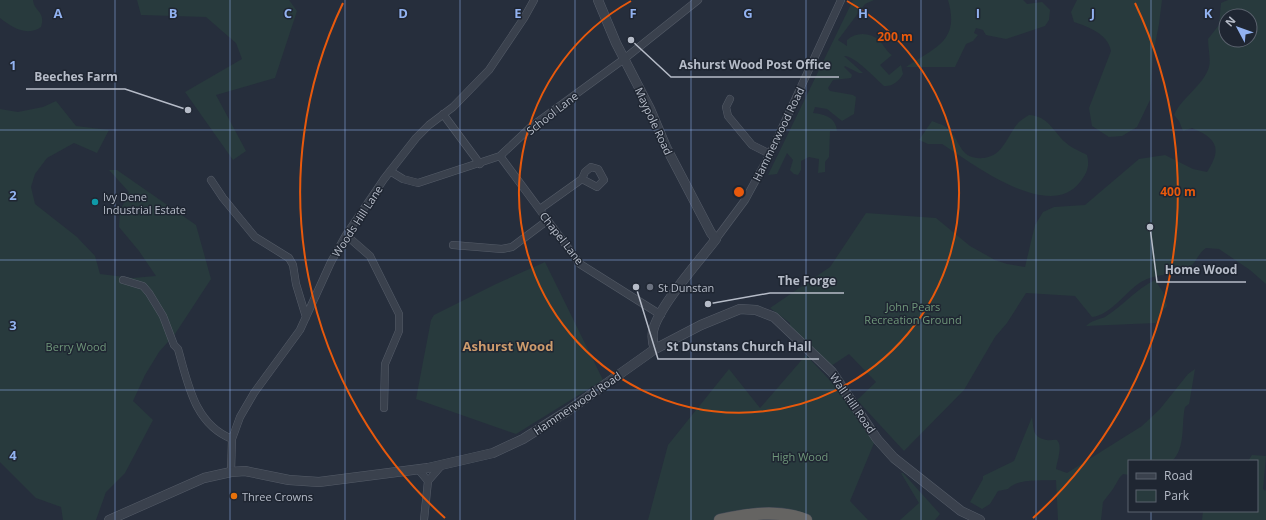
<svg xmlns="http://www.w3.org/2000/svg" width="1266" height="520" font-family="'Open Sans',sans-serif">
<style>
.green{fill:#283a3d;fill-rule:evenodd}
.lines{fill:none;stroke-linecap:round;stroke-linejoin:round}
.minor-casing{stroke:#555c68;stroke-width:8}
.tertiary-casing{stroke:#555c68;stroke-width:10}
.trunk-casing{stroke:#424955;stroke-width:13}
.minor{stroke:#3a414d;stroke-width:7}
.tertiary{stroke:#3a414d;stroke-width:9}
.trunk{stroke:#656462;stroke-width:12}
.grid{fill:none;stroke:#92b2f0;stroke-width:1;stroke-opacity:0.55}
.ring{fill:none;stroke:#e8590c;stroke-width:2}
.culture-dot{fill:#0f9aa8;stroke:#1f2632;stroke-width:1.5}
.worship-dot{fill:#6b7280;stroke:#1f2632;stroke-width:1.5}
.food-dot{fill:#e8710a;stroke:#1f2632;stroke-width:1.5}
.labels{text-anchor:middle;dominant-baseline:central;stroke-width:3;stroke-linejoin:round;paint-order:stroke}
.street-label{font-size:11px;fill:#b6bcc8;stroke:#1f2632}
.poi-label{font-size:11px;fill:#b6bcc8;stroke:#1f2632;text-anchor:start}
.park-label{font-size:11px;fill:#6f977a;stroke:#1f2632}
.quarter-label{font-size:13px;font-weight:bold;fill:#cd9b6c;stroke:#1f2632}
.grid-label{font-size:13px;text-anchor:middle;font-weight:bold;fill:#92b2f0;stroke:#1f2632;stroke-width:3;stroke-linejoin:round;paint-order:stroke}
.centre{fill:#e8590c;stroke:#1f2632;stroke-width:2}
.ring-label{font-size:12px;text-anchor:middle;font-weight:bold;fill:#e8590c;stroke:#1f2632;stroke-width:3;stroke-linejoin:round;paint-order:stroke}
.leader{fill:none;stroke:#b6bcc8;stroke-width:1.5}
.callout-dot{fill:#b6bcc8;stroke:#1f2632;stroke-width:1.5}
.callout-label{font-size:12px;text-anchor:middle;font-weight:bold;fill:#b6bcc8;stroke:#1f2632;stroke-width:3;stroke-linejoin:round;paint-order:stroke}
</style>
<rect width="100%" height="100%" fill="#262e3c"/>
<!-- green -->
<path class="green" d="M 0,0 L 33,0 C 34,12 46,11 41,27 C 26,37 12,27 0,18 Z
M 137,0 L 289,0 L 297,11 L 275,78 L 216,95 L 246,151 L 233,160 L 185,92 L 242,59 L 236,43 L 206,17 L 141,15 Z
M 853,0 L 874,0 L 865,4 L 838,40 L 847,46 L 847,40 C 855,32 870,32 879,40 C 884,45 886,51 892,55 L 880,65 L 889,75 L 901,65 L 903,74 C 899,81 892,87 884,86 C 876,79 854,55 844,56 L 863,73 L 859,73 L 845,66 L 844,67 L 852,75 L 851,78 L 833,80 L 828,88 L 830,91 L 853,95 L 856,97 L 854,114 L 842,121 L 827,109 L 815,107 L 813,113 C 825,114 836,118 837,131 L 830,131 L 829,157 L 825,162 L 825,172 L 818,173 L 819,159 L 809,157 L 801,161 L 801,170 L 798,175 L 794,174 L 790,170 L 793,160 L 787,153 L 777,174 L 768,175 Z
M 948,0 L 1023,0 L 1027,4 L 1042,2 L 1050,10 L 1049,20 L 1045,26 L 1006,39 L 986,35 L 983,30 L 976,28 L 974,33 L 978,35 L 973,41 L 966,44 L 955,67 L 906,67 C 936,47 960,41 948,0 Z
M 1077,0 L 1162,0 L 1159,24 L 1153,55 L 1150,100 L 1137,127 L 1122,136 L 1109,137 L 1092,126 L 1089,108 L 1111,51 C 1108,34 1089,27 1074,22 L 1071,12 Z
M 1228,0 L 1266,0 L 1266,284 L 1250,270 L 1219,249 L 1206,248 C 1198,253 1196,264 1188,268 C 1173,276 1155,273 1141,282 C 1125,292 1111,315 1092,317 L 1075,296 L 1026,293 L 1007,323 L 995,337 L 964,390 L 904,451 L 857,400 L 876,382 L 849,354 L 831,366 L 790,329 L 790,323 L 770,308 L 830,267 L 866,213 L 936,218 L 970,246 L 995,260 L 1007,264 L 1025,267 L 1035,225 L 1043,212 L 1054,207 L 1085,205 L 1139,159 L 1165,155 L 1193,169 L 1207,172 C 1223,148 1216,138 1192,128 L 1183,131 L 1179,121 L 1174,115 C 1182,97 1203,86 1209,67 C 1211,59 1208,48 1208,39 L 1219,25 L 1221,3 ZM 1226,16 L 1250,16 L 1250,40 L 1226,40 Z
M 56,101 L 76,126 L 109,130 L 97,153 L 74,143 L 47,158 L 35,174 L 31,187 L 35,204 L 77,237 L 95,256 L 100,274 L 133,278 L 156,276 L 139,251 L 119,227 L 120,211 L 129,192 L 109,170 L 117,170 L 196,225 L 211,279 L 175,334 L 159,352 L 145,375 L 133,401 L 153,420 L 125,473 L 106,492 L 96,520 L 63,520 L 61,507 L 36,498 L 0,462 L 0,109 L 18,112 L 43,107 Z
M 1029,115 C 1048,116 1053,131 1065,142 C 1071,148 1080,151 1087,155 C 1090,166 1087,173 1080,182 C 1049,223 972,163 942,144 L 928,144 L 919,140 L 932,121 C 936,123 942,124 946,127 C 962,139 957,160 984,158 C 1004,156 1007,135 1019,122 C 1022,119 1026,117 1029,115 Z
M 545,262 L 603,380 L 516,434 L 416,399 L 431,320 L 434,315 L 496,284 Z
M 1155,280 L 1163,292 L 1167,306 L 1161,313 L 1156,323 L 1086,326 C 1092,320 1098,320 1105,317 C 1123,306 1136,289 1155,280 Z
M 806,355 L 841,392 L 874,443 L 850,501 L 868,520 L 648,520 L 668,445 L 729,369 L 760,408 Z
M 1195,369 L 1190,399 L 1189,404 L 1185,407 C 1181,424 1186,448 1172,461 L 1129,461 L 1129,475 L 1123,474 L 1120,477 L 1113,489 L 1103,502 L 1101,520 L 1058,520 L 1056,480 C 1042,481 1017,478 1008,489 L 998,491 L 990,504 L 982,509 L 970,502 L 983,479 L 983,476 L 1014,461 L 1032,417 C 1034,430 1032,437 1047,440 C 1050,441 1054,439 1057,440 C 1063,446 1057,461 1056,469 L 1067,473 L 1142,426 L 1160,409 L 1188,374 Z
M 1252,455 L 1266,456 L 1263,489 L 1265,491 L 1266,489 L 1266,520 L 1202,520 L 1203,511 L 1257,511 L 1257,461 L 1248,461 Z
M 901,473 L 903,473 L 940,514 L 935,520 L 900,520 L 919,503 Z"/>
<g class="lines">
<!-- minor casing -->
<g class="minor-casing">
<path id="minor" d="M 730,99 L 726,107 L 728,116 L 752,145 L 770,154
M 443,114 L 480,164
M 500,156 L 580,264 L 661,315
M 390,171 L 403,179 L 418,183 L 500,156 L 532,126 L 624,59 L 698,0
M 211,180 L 223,198 L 255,237 L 289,258 L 293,265 L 296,284 L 306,317
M 540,209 L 582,179 L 585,172 L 591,167 L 598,169 L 604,180 L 597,187 L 582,179
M 346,235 L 370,256 L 399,314 L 399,331 L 385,364 L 384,408
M 716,239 L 745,200 L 770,154 L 841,0
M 453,245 L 502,249 L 512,247 L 548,220
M 123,280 L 143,286 L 149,293 L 163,316 L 174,345 L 178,349 C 188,383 194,424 232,439
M 418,469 L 428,481 L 441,466
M 231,472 L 232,439 L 240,417 L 254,393 L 300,330 L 331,262 L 346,235 L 384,179 L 416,138 L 429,125 L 453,107 L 489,70 L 524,18 L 534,0
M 424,520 L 428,481"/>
</g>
<!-- tertiary casing -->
<g class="tertiary-casing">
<path id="tertiary" d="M 598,0 L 616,43 L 650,109 L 666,147 L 711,233 L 716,239 C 700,260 658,307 653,331 C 652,337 653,344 655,349
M 109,520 L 204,478 L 231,472 L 245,471 L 289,480 L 319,482 L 428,468 L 493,453 L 523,439 L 569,410 L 655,349 L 701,325 L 740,309 L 756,310 L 774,317 L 832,372 L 877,439 L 894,458 L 961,511 L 980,520"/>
</g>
<!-- trunk casing -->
<g class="trunk-casing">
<path id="trunk" d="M 720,520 C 748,514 778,509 806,520"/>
</g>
<!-- minor -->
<use href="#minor" class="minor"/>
<!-- tertiary -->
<use href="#tertiary" class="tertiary"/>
<!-- trunk -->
<use href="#trunk" class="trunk"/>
</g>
<!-- grid -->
<path class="grid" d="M 115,0 L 115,520M 230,0 L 230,520M 345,0 L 345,520M 460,0 L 460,520M 575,0 L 575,520M 691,0 L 691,520M 806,0 L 806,520M 921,0 L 921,520M 1036,0 L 1036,520M 1151,0 L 1151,461M 0,130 L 1266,130M 0,260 L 1266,260M 0,390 L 1266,390M 1151,511 L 1151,520"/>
<!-- distance rings -->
<g class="ring">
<path d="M847 1A220 220 0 1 1 631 1"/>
<path d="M445 518A439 439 0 0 1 343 3M1135 3A439 439 0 0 1 1033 518"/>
</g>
<!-- markers -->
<circle class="culture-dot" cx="95" cy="202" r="4"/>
<circle class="worship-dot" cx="650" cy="287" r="4"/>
<circle class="food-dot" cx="234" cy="496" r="4"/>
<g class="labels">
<!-- street labels -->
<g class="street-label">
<text transform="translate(552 113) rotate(-38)">School Lane</text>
<text transform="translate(654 121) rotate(65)">Maypole Road</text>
<text transform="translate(778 134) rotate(-64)">Hammerwood Road</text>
<text transform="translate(357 221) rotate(-57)">Woods Hill Lane</text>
<text transform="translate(562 238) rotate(52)">Chapel Lane</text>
<text transform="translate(577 403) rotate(-34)">Hammerwood Road</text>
<text transform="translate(853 403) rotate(55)">Wall Hill Road</text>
</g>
<!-- poi labels -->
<g class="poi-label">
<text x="103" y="196">Ivy Dene<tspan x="103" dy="13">Industrial Estate</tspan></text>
<text x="658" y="287">St Dunstan</text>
<text x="242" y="496">Three Crowns</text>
</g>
<!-- park labels -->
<g class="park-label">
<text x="913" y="306">John Pears<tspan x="913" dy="13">Recreation Ground</tspan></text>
<text x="76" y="346">Berry Wood</text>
<text x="800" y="456">High Wood</text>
</g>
<!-- quarter labels -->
<g class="quarter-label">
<text x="508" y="346">Ashurst Wood</text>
</g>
</g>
<g class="grid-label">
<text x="58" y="18">A</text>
<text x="173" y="18">B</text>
<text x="288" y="18">C</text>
<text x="403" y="18">D</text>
<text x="518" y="18">E</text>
<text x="633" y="18">F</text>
<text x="748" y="18">G</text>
<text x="863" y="18">H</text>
<text x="978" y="18">I</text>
<text x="1093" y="18">J</text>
<text x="1208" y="18">K</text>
<text x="13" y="70">1</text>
<text x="13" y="200">2</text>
<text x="13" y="330">3</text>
<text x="13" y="460">4</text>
</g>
<circle cx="739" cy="192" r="6" class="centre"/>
<g class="ring-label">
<text x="895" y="41">200 m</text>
<text x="1178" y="196">400 m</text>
</g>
<!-- callouts -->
<path class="leader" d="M631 40L671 77H839M188 110L125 89H26M1150 227L1157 282H1246M708 304L770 293H844M636 287L658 359H819"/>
<g class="callout-dot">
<circle cx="631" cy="40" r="4"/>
<circle cx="188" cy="110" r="4"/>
<circle cx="1150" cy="227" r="4"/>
<circle cx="708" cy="304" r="4"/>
<circle cx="636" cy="287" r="4"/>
</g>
<g class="callout-label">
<text x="755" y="69">Ashurst Wood Post Office</text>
<text x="76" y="81">Beeches Farm</text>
<text x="1201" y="274">Home Wood</text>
<text x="807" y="285">The Forge</text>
<text x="739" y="351">St Dunstans Church Hall</text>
</g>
<!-- legend -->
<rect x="1128" y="460" width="130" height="52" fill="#1f2632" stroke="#5b626e"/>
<rect x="1136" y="473" width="20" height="6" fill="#3a414d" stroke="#5b626e"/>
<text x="1164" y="480" font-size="12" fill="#b6bcc8">Road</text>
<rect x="1136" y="490" width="20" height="12" fill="#283a3d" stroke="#5b626e"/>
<text x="1164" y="500" font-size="12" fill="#b6bcc8">Park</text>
<!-- north arrow -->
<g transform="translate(1238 28) rotate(311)"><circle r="19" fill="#1f2632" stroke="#5b626e"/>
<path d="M0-3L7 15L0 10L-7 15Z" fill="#92b2f0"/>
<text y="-6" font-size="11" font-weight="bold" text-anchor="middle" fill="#b6bcc8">N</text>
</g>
</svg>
